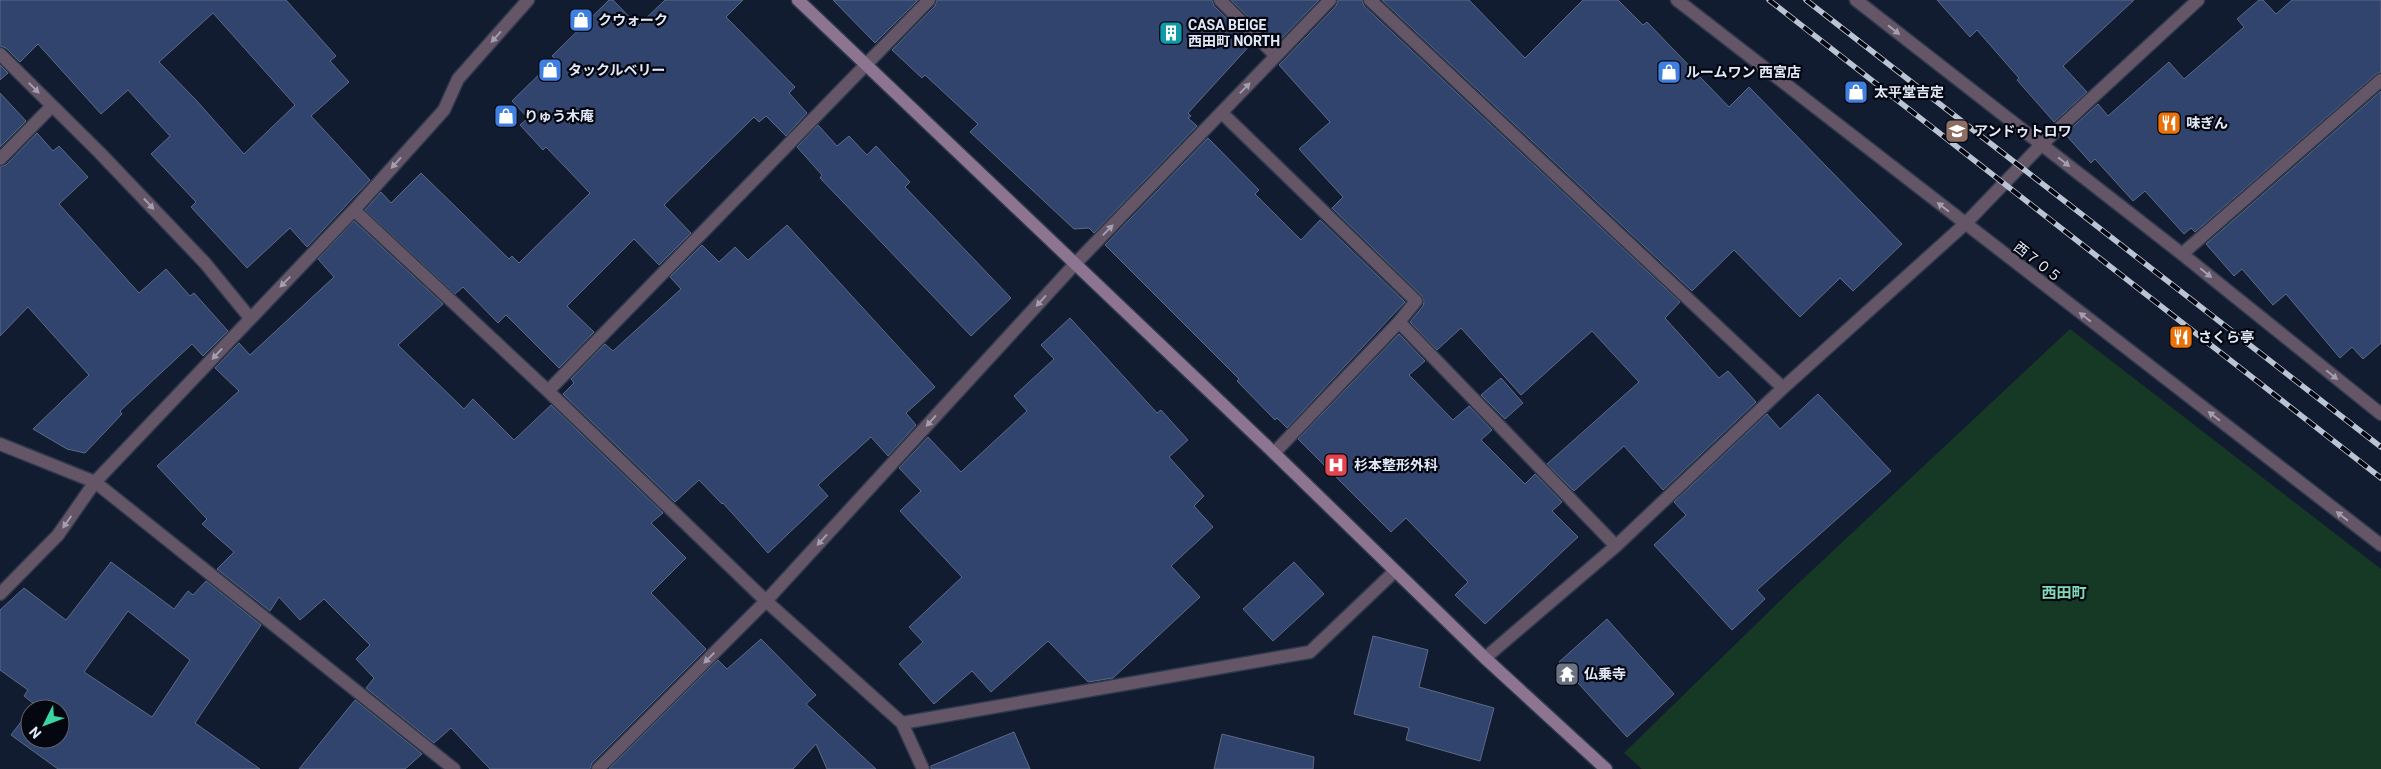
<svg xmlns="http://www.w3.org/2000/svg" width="2381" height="769" font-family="Roboto,'Noto Sans JP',sans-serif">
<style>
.green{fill:#153924}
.building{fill:#31446e;stroke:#5d6a85;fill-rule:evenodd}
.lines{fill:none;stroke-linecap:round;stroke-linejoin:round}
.lane-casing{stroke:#2f394d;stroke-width:15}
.street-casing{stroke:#2f394d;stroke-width:15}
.secondary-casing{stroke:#2f394d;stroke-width:15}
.lane{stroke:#645567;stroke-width:12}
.street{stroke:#645567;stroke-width:12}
.secondary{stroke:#8d7592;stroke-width:12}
.rail-casing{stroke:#bbc4d4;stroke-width:5.5}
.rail{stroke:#040710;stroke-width:4;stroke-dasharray:11;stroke-linecap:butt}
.oneway{fill:#a29fb0}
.labels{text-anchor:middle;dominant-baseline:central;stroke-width:4.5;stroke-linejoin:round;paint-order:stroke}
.poi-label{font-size:14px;font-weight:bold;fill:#e1e9f8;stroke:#040710;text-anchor:start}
.street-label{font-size:14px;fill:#e1e9f8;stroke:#040710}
.neighbourhood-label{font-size:15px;font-weight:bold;fill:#81d9b6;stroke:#040710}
</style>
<rect width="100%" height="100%" fill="#121c31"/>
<!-- green -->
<path class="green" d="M 2070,329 L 2381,569 L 2381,769 L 1642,769 L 1624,753 L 1788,593 Z"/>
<!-- building -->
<path class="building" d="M 0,0 L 286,0 L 336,56 L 330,61 L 349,82 L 311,116 L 370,180 L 307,247 L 290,228 L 247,268 L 191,207 L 196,202 L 151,154 L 170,136 L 128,90 L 101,114 L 38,44 L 20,62 L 6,48 L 0,46 ZM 213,13 L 295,105 L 244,154 L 196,100 L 159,62 Z
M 609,0 L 613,0 L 638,26 L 665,0 L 743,0 L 726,17 L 795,87 L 789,93 L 807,113 L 786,136 L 766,116 L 759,122 L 754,117 L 664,205 L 691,233 L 659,265 L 634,239 L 567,306 L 594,332 L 559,368 L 506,315 L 498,323 L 463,287 L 455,294 L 365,210 L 381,192 L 391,203 L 421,173 L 509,259 L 512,256 L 519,263 L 590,193 L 546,147 L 543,150 L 520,125 L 528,118 L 512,101 L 555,59 L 552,56 Z
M 833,0 L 918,0 L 875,43 Z
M 937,0 L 1212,0 L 1214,6 L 1252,43 L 1188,113 L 1191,116 L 1188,118 L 1197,126 L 1094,233 L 1089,228 L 1074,229 L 970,132 L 978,124 L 925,75 L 922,78 L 892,50 L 935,6 Z
M 1231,0 L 1319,0 L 1276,44 Z
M 1338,0 L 1362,0 L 1364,6 L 1680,302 L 1665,318 L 1719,378 L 1728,371 L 1756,402 L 1663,490 L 1624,446 L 1574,491 L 1547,464 L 1639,382 L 1592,331 L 1521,395 L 1461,328 L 1437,350 L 1410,322 L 1423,306 L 1424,302 L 1422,296 L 1332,208 L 1343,197 L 1299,149 L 1330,122 L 1279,65 L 1336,6 Z
M 1382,0 L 1469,0 L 1525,58 L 1583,0 L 1618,0 L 1643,25 L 1647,22 L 1729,107 L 1749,87 L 1902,244 L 1853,291 L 1840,278 L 1800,317 L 1734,250 L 1692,291 Z
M 1937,0 L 2134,0 L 2063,66 L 2087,92 L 2054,122 L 2017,80 L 2019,78 L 1977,30 L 1970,37 Z
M 2259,0 L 2263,0 L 2276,14 L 2292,0 L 2381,0 L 2381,72 L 2376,74 L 2195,232 L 2191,228 L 2184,234 L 2145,191 L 2133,201 L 2095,159 L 2091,163 L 2065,134 L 2098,104 L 2108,116 L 2169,62 L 2184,79 L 2244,27 L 2237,19 Z
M 0,65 L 8,73 L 0,80 Z
M 2381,91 L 2381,343 L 2363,359 L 2352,347 L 2340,358 L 2286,294 L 2273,305 L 2242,269 L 2234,276 L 2206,244 Z
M 0,93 L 26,121 L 0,147 Z
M 818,125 L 837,146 L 849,136 L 867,155 L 876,146 L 910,182 L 905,187 L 1011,298 L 971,336 L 820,178 L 822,175 L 797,147 Z
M 37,133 L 53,151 L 59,146 L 88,177 L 59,204 L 139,293 L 166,269 L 190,296 L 194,293 L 228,331 L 203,356 L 192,344 L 120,411 L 122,414 L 85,453 L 67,449 L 33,429 L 89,375 L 28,307 L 0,336 L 0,167 L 6,165 Z
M 1208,138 L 1259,190 L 1255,194 L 1301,240 L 1320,220 L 1405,302 L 1287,428 L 1277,418 L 1275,420 L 1237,381 L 1239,379 L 1105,245 Z
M 354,221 L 443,304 L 398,345 L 464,409 L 473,399 L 514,440 L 551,405 L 663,513 L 651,523 L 686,558 L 651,593 L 706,649 L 592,763 L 590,769 L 490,769 L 451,728 L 434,743 L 366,688 L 374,678 L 356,659 L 370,645 L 324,599 L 300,620 L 279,597 L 270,611 L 217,569 L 234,552 L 202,524 L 207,519 L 157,466 L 239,391 L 215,368 L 239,343 L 250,355 L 334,277 L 318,259 Z
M 787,225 L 935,387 L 906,413 L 916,425 L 888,456 L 871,437 L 818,485 L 828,496 L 768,553 L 723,503 L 722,504 L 699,480 L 675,502 L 563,394 L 574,383 L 571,379 L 605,344 L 613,351 L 681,289 L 670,277 L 702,245 L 719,262 L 735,247 L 748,260 Z
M 1070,318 L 1157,413 L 1161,410 L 1188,440 L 1169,457 L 1204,496 L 1194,506 L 1213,527 L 1171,566 L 1200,597 L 1113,678 L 1088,682 L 1048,641 L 991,692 L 972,671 L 934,704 L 899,664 L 923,642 L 909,627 L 962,577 L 900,511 L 921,491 L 899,468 L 928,437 L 961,472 L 1027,411 L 1014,396 L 1054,359 L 1041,345 Z
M 1399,334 L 1425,361 L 1409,375 L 1453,420 L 1469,406 L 1492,430 L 1481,440 L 1525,484 L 1535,474 L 1562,502 L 1552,511 L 1578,537 L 1485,624 L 1455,595 L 1468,582 L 1406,518 L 1391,532 L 1298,439 Z
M 1501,378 L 1523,403 L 1505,419 L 1481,395 Z
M 1818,394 L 1891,471 L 1757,590 L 1765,599 L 1732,630 L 1654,545 L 1686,515 L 1674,502 L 1767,414 L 1780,429 Z
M 111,562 L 174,609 L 188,591 L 193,595 L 206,581 L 261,625 L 195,723 L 260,769 L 58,769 L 11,735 L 30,710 L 30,739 L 60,739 L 60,709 L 31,709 L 34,704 L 24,696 L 28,690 L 0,670 L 0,610 L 24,588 L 66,620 ZM 128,611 L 190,660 L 152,717 L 84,672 Z
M 1294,562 L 1324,594 L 1273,641 L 1243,609 Z
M 1607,619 L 1674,694 L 1627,737 L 1559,662 Z
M 1373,636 L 1428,650 L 1419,687 L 1494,708 L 1480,761 L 1406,740 L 1409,728 L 1354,714 Z
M 761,639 L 816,695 L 806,704 L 876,769 L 827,769 L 816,744 L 793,769 L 609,769 L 718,660 L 727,669 Z
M 355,700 L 422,754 L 405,769 L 299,769 Z
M 1014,732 L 1030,769 L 931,769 L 931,766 Z
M 1222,734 L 1314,757 L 1313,769 L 1214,769 Z"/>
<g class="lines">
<!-- lane casing -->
<g class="lane-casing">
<path id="lane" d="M 2182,254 L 2381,80"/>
</g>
<!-- street casing -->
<g class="street-casing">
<path id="street" d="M 1220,0 L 1276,56
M 1370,0 L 1783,388
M 1677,0 L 2381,545
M 1856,0 L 2182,254 L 2381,414
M 0,54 L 100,153 L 205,263 L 250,318
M 1222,113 L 1416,301 L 1399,322
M 0,159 L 52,106
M 354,210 L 548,391 L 766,601 L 902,723 L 1310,652 L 1395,571
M 548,391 L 929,0
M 0,444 L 95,482 L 454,769
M 1274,453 L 1399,322 L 1616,546
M 0,594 L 58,535 L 95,482 L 354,210 L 444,110 L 458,79 L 528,0
M 1485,658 L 1616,546 L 1783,388 L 1965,224 L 2041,145 L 2198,0
M 902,723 L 923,769
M 598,769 L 766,601 L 1074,265 L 1330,0"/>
</g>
<!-- secondary casing -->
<g class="secondary-casing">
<path id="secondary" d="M 798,0 L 1274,453 L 1485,658 L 1606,769"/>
</g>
<!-- lane -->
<use href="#lane" class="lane"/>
<!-- street -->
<use href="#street" class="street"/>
<!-- secondary -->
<use href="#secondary" class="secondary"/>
<!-- rail casing -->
<g class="rail-casing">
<path id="rail" d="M 1769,0 L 2381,478
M 1806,0 L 2381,447"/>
</g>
<!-- rail -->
<use href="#rail" class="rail"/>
</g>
<!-- one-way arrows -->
<defs><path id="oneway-solid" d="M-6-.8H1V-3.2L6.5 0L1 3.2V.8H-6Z" transform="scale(1.25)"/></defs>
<g class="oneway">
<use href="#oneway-solid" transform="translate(1894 30) rotate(38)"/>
<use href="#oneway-solid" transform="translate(496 37) rotate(132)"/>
<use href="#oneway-solid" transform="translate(34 88) rotate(45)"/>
<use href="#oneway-solid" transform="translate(1245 88) rotate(-46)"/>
<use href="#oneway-solid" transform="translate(2064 162) rotate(38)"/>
<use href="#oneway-solid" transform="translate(396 163) rotate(132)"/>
<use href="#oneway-solid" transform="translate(149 204) rotate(47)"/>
<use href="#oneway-solid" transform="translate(1943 207) rotate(-142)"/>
<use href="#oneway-solid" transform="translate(1108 230) rotate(-46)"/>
<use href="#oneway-solid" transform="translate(2206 273) rotate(39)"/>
<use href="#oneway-solid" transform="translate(285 282) rotate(134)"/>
<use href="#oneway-solid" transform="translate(1041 301) rotate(132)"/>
<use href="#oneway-solid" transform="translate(2085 317) rotate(-142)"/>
<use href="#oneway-solid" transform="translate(217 354) rotate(133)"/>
<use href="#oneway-solid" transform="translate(2332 375) rotate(39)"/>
<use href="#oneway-solid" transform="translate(2214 416) rotate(-142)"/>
<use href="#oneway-solid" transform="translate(931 421) rotate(132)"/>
<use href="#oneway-solid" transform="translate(2342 516) rotate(-142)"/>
<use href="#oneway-solid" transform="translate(67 522) rotate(125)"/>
<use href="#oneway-solid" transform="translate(822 540) rotate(132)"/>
<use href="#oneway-solid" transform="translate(709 658) rotate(135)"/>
</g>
<!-- icons -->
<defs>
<g id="shop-square" transform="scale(1.25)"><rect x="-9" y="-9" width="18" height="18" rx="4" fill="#3f7fe0" stroke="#040710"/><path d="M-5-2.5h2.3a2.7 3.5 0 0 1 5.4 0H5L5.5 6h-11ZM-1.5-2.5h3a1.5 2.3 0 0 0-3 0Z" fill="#fff"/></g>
<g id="building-square" transform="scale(1.25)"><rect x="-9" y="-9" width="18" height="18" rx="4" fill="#0f9aa8" stroke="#040710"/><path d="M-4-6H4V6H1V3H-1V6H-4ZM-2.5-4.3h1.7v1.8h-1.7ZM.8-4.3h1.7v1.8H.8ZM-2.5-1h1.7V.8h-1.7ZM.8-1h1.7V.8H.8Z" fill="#fff"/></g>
<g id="restaurant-square" transform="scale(1.25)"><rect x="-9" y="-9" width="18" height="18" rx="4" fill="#e8710a" stroke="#040710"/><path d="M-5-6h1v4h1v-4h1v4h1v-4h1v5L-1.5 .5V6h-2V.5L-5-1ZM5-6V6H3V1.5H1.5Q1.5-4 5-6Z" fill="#fff"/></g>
<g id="school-square" transform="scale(1.25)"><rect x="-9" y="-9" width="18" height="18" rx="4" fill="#8d6e63" stroke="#040710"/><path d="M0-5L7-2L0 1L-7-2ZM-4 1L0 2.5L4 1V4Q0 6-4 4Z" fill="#fff"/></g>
<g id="hospital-square" transform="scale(1.25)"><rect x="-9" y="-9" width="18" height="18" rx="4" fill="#e0444e" stroke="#040710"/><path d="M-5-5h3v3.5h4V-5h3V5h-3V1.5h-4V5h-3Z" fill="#fff"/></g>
<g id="temple-square" transform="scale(1.25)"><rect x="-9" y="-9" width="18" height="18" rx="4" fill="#6b7280" stroke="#040710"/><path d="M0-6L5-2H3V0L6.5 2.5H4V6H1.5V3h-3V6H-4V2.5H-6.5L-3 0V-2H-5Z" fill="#fff"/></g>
</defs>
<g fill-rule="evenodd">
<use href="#shop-square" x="581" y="20"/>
<use href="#building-square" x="1171" y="33"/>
<use href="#shop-square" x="550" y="70"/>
<use href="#shop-square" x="1669" y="72"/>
<use href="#shop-square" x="1856" y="92"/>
<use href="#shop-square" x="506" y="116"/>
<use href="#restaurant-square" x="2169" y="123"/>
<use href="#school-square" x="1957" y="131"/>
<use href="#restaurant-square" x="2181" y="337"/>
<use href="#hospital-square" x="1336" y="465"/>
<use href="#temple-square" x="1567" y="674"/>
</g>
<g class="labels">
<!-- poi labels -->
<g class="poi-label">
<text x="598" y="20">クウォーク</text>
<text x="1188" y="25">CASA BEIGE<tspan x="1188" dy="16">西田町 NORTH</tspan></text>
<text x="568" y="70">タックルベリー</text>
<text x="1686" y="72">ルームワン 西宮店</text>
<text x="1874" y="92">太平堂吉定</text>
<text x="524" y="116">りゅう木庵</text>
<text x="2186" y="123">味ぎん</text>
<text x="1974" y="131">アンドゥトロワ</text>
<text x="2198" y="337">さくら亭</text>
<text x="1354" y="465">杉本整形外科</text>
<text x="1584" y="674">仏乗寺</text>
</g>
<!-- street labels -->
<g class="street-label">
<text transform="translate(2038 262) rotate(38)">西７０５</text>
</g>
<!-- neighbourhood labels -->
<g class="neighbourhood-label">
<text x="2064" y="593">西田町</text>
</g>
</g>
<!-- north arrow -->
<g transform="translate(45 724) rotate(228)"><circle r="24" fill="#040710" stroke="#5c616d"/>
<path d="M0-4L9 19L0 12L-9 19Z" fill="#3dd4a3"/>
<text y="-8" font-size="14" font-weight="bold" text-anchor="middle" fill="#e1e9f8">N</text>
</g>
</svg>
